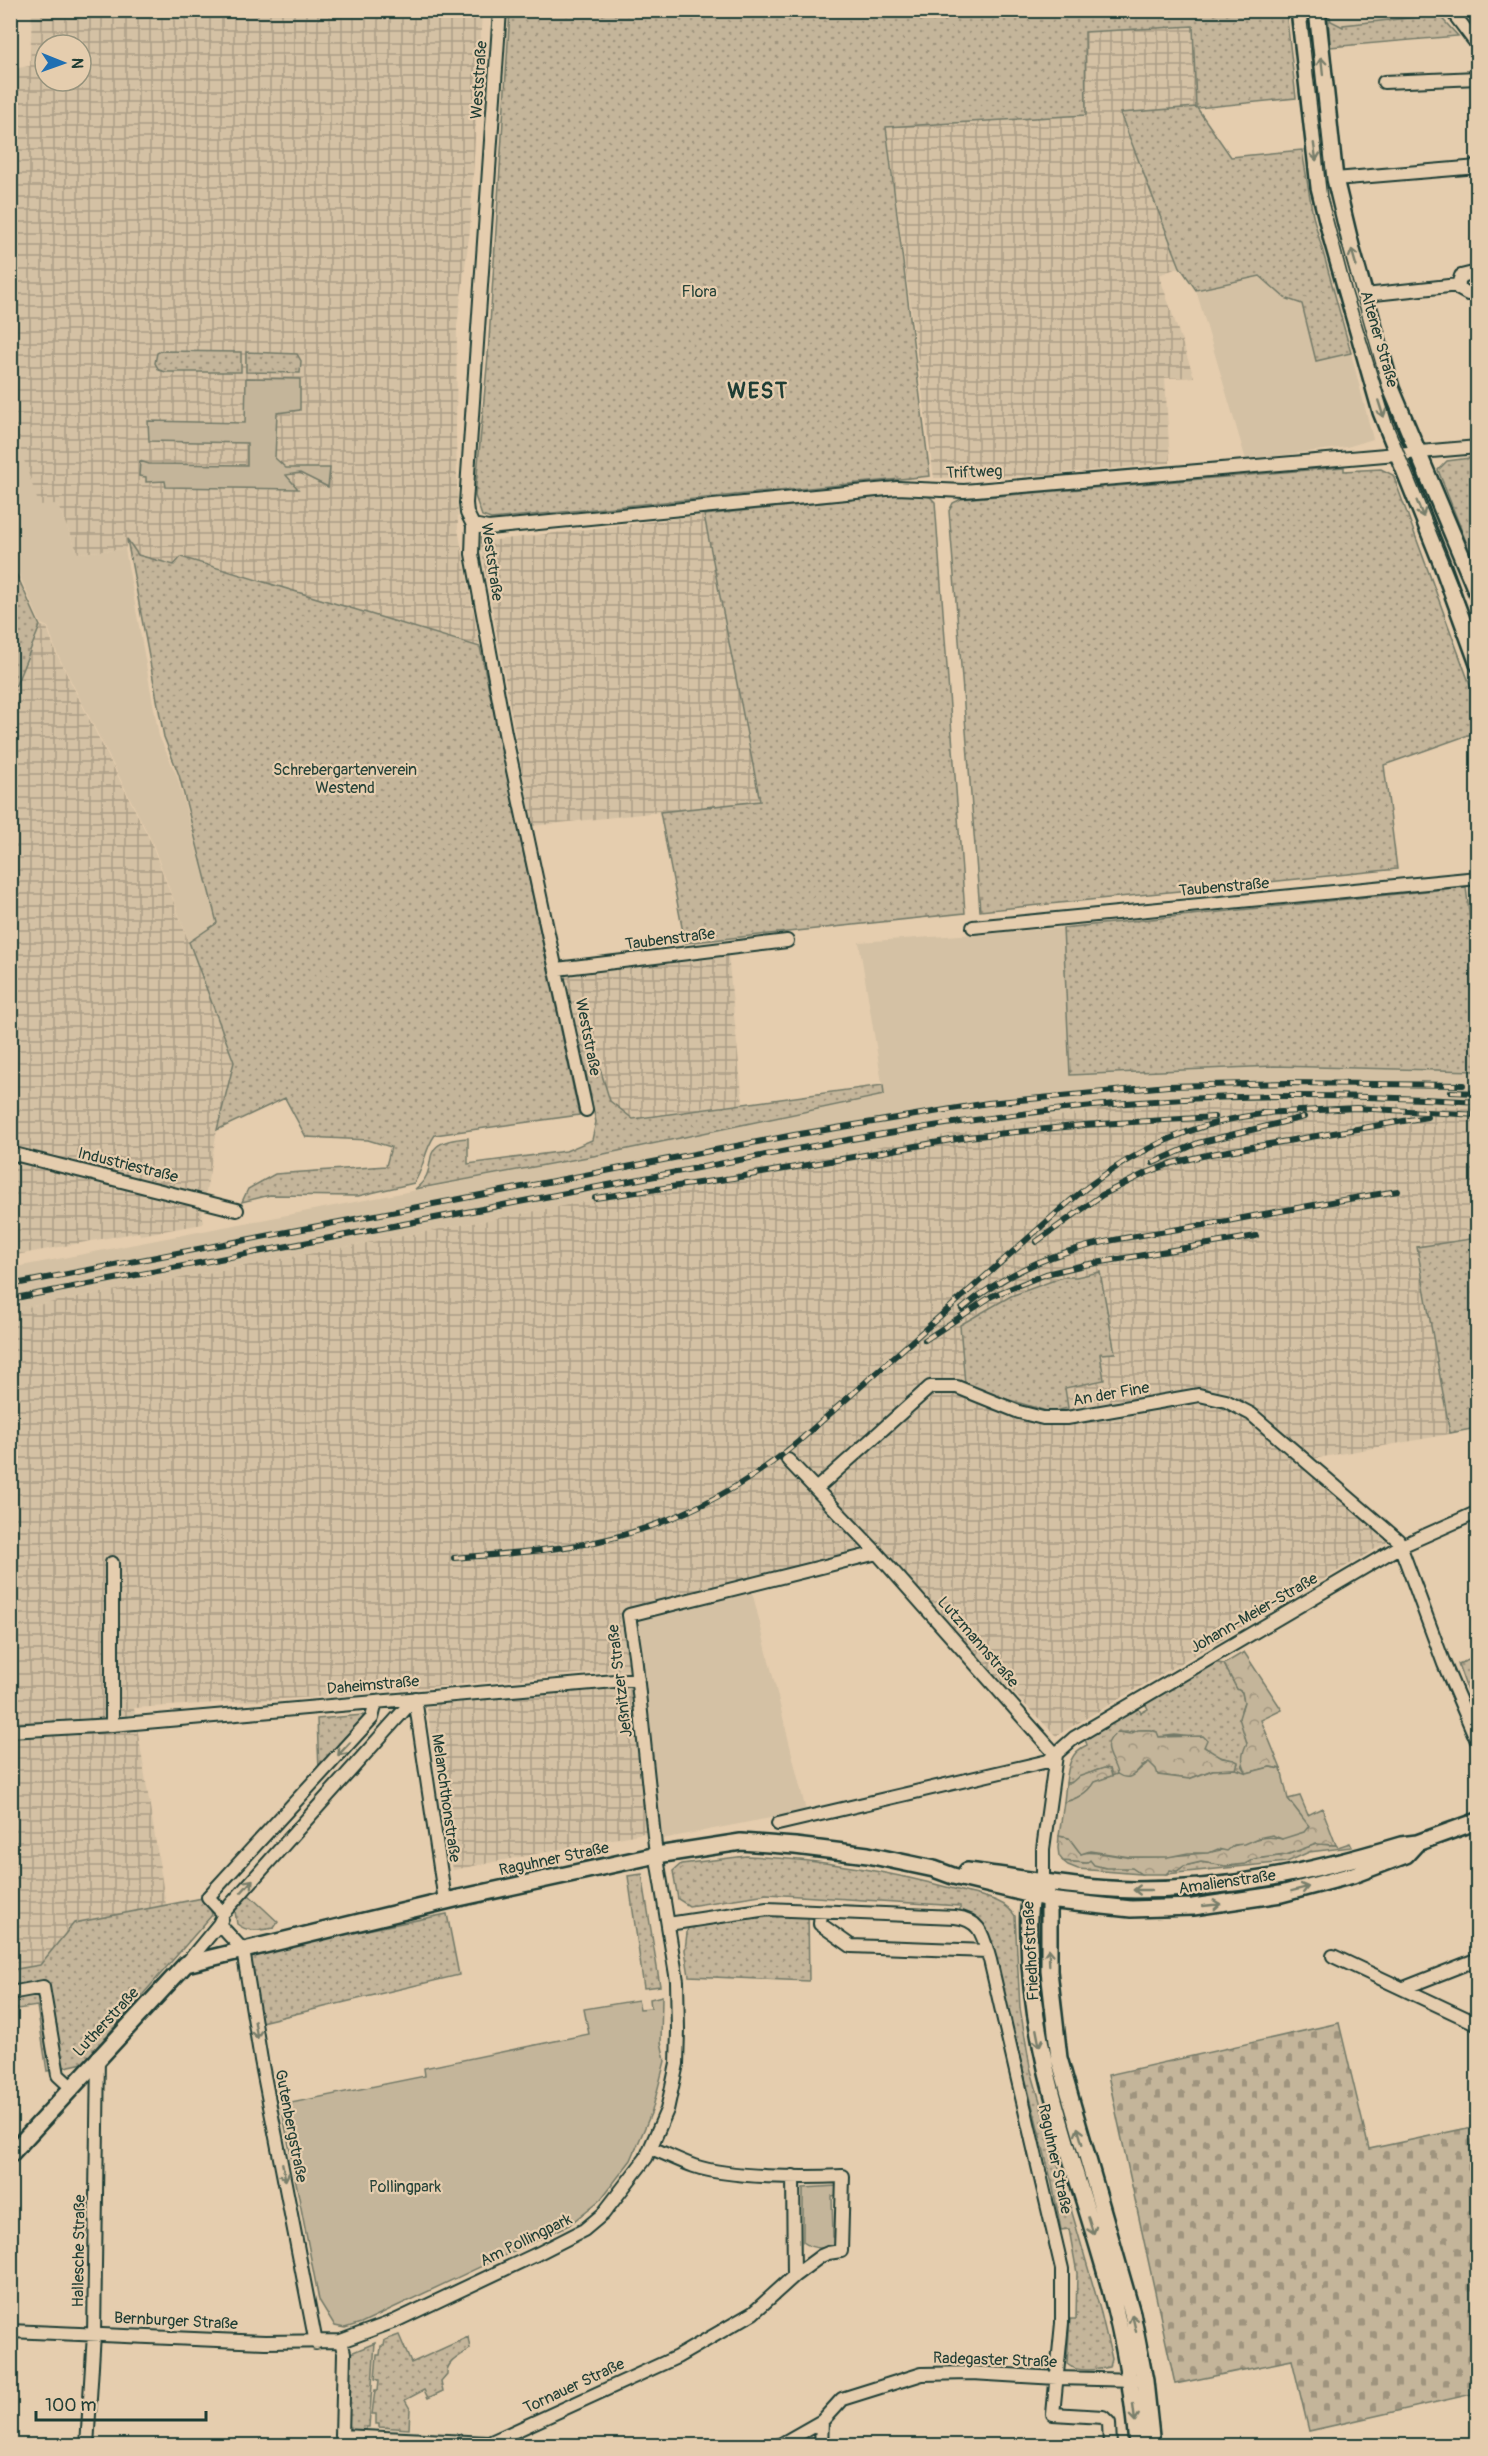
<svg xmlns="http://www.w3.org/2000/svg" width="1488" height="2456" font-family="Pangolin,sans-serif">
<style>
.built{fill:#d4c1a4}
.industrial{fill:url(#industrial-grid);fill-rule:evenodd}
.grass{fill:url(#grass-dots);stroke:#727967;stroke-width:1.5}
.forest{fill:url(#forest-crowns);stroke:#727967;stroke-width:1.5}
.cemetery{fill:url(#cemetery-stones);stroke:#727967;stroke-width:1.5}
.park{fill:#c4b59a;stroke:#727967;stroke-width:1.5}
.lines{fill:none;stroke-linecap:round;stroke-linejoin:round}
.minor-casing{stroke:#1f3d34;stroke-width:16}
.major-casing{stroke:#1f3d34;stroke-width:20}
.minor{stroke:#e5cdae;stroke-width:12}
.major{stroke:#e5cdae;stroke-width:15}
.tram{stroke:#1f3d34;stroke-width:1.5}
.rail-casing{stroke:#1f3d34;stroke-width:6}
.rail{stroke:#e5cdae;stroke-width:4;stroke-dasharray:11;stroke-linecap:butt}
.oneway{stroke:#787e6b}
.labels{text-anchor:middle;dominant-baseline:central;stroke-width:4.5;stroke-linejoin:round;paint-order:stroke}
.street-label{font-size:16px;fill:#1f3d34;stroke:#e5cdae}
.park-label{font-size:16px;fill:#274339;stroke:#e5cdae}
.district-label{font-size:22px;font-weight:bold;letter-spacing:1.5px;fill:#1f3d34;stroke:#e5cdae}
</style>
<defs>
<pattern id="industrial-grid" width="8" height="8" patternUnits="userSpaceOnUse" patternTransform="scale(1.5)"><rect width="8" height="8" fill="#d4c1a4"/><path d="M0 4h8M4 0v8" fill="none" stroke="#ab9e86"/></pattern>
<pattern id="grass-dots" width="8" height="8" patternUnits="userSpaceOnUse" patternTransform="scale(1.5)"><rect width="8" height="8" fill="#c4b59a"/><path d="M2 2h.1M6 6h.1" fill="none" stroke="#9f947e" stroke-width="1.8" stroke-linecap="round"/></pattern>
<pattern id="forest-crowns" width="20" height="18" patternUnits="userSpaceOnUse" patternTransform="scale(1.5)"><rect width="20" height="18" fill="#c4b59a"/><path d="M2 6a3 3 0 1 1 6 0M12 15a3 3 0 1 1 6 0" fill="none" stroke="#9f947e"/></pattern>
<pattern id="cemetery-stones" width="16" height="16" patternUnits="userSpaceOnUse" patternTransform="scale(1.5)"><rect width="16" height="16" fill="#c4b59a"/><path d="M2 7V4a2 2 0 0 1 4 0v3zM10 15v-3a2 2 0 0 1 4 0v3z" fill="#9f947e"/></pattern>
</defs>
<rect width="100%" height="100%" fill="#e5cdae"/>
<filter id="ink" filterUnits="userSpaceOnUse"><feTurbulence type="fractalNoise" baseFrequency=".0167" numOctaves="2"/><feDisplacementMap in="SourceGraphic" scale="12" xChannelSelector="R" yChannelSelector="G"/><feConvolveMatrix kernelMatrix="1 2 1 2 8 2 1 2 1" color-interpolation-filters="sRGB"/></filter>
<g filter="url(#ink)">
<!-- built -->
<path class="built" d="M 1435,10 L 1409,34 L 1330,36 L 1328,11 Z
M 1259,276 L 1285,298 L 1302,303 L 1316,360 L 1351,353 L 1373,439 L 1347,447 L 1246,460 L 1196,290 Z
M 10,382 L 12,424 L 57,504 L 78,553 L 125,549 L 159,736 L 177,776 L 217,924 L 189,942 L 152,842 L 56,651 L 48,627 L 41,624 L 11,556 Z
M 1063,928 L 1070,1075 L 1274,1066 L 1477,1071 L 1477,1108 L 1319,1100 L 1124,1105 L 890,1144 L 11,1310 L 11,1268 L 604,1154 L 884,1095 L 859,942 Z
M 749,1579 L 806,1811 L 657,1840 L 624,1610 Z"/>
<!-- industrial -->
<path class="industrial" d="M 32,11 L 482,11 L 470,230 L 457,326 L 456,433 L 458,529 L 480,647 L 181,557 L 174,565 L 138,555 L 128,540 L 125,549 L 78,553 L 57,504 L 39,505 L 12,424 L 10,382 L 10,86 L 12,69 L 30,66 ZM 45,45 L 81,45 L 81,81 L 45,81 Z
M 1193,26 L 1197,107 L 1120,113 L 1180,267 L 1159,275 L 1194,377 L 1165,378 L 1170,463 L 1034,476 L 934,478 L 886,126 L 1086,115 L 1085,32 Z
M 704,515 L 760,801 L 532,826 L 480,542 Z
M 40,626 L 47,627 L 55,651 L 151,842 L 234,1062 L 217,1130 L 202,1214 L 203,1224 L 140,1235 L 139,1232 L 11,1256 L 10,688 L 16,684 Z
M 728,955 L 743,1104 L 633,1119 L 610,1101 L 595,1052 L 580,1045 L 565,974 Z
M 1319,1100 L 1477,1108 L 1477,1238 L 1417,1247 L 1450,1434 L 1301,1461 L 1389,1541 L 1056,1736 L 872,1549 L 624,1610 L 633,1669 L 316,1697 L 134,1708 L 166,1905 L 74,1923 L 40,1965 L 11,1970 L 11,1310 L 890,1144 L 1124,1105 Z
M 632,1683 L 649,1832 L 453,1870 L 426,1702 Z"/>
<!-- grass -->
<path class="grass" d="M 510,11 L 1286,11 L 1296,98 L 1197,108 L 1231,157 L 1302,150 L 1313,216 L 1351,353 L 1316,361 L 1302,304 L 1285,298 L 1260,276 L 1196,290 L 1180,267 L 1120,113 L 1196,107 L 1193,26 L 1085,32 L 1086,115 L 886,127 L 930,476 L 491,519 L 482,516 L 475,496 L 488,356 Z
M 1328,11 L 1331,21 L 1343,27 L 1343,25 L 1417,17 L 1419,11 L 1435,11 L 1458,36 L 1330,47 Z
M 161,351 L 241,352 L 241,372 L 166,372 L 159,370 L 155,363 L 157,353 Z
M 246,352 L 297,354 L 301,361 L 300,373 L 246,372 Z
M 1477,457 L 1478,457 L 1477,570 L 1438,470 L 1447,461 Z
M 1344,467 L 1344,471 L 1381,469 L 1393,475 L 1477,704 L 1477,732 L 1384,765 L 1397,869 L 980,911 L 949,511 L 953,503 L 961,499 Z
M 916,493 L 930,497 L 935,502 L 965,913 L 685,943 L 660,812 L 760,801 L 704,515 Z
M 127,539 L 138,555 L 174,565 L 181,557 L 480,647 L 579,1115 L 435,1135 C 424,1150 424,1169 414,1183 L 358,1196 L 270,1195 L 242,1202 L 248,1189 L 275,1174 L 386,1166 L 391,1147 L 368,1140 L 306,1137 L 285,1098 L 217,1130 L 234,1062 L 189,942 L 217,923 L 179,775 L 164,737 Z
M 10,560 L 40,626 L 16,685 L 11,688 Z
M 1466,887 L 1473,945 L 1477,945 L 1477,1071 L 1274,1066 L 1070,1075 L 1063,928 Z
M 580,1045 L 595,1052 L 610,1101 L 633,1119 L 883,1085 L 884,1095 L 604,1154 L 415,1189 C 445,1167 410,1142 468,1138 L 468,1164 L 566,1151 L 592,1140 L 596,1122 Z
M 1477,1238 L 1477,1428 L 1450,1433 L 1417,1247 Z
M 1100,1272 L 1115,1353 L 1100,1354 L 1104,1380 L 1065,1388 L 1068,1408 L 1050,1412 L 1006,1399 L 965,1384 L 960,1325 L 1011,1296 L 1063,1277 L 1076,1277 Z
M 1477,1657 L 1478,1657 L 1477,1718 L 1458,1664 Z
M 1212,1662 L 1224,1664 L 1237,1689 L 1242,1692 L 1244,1702 L 1241,1710 L 1247,1743 L 1242,1765 L 1247,1773 L 1236,1769 L 1238,1763 C 1233,1759 1230,1760 1224,1758 C 1213,1756 1203,1747 1197,1738 L 1175,1735 L 1158,1737 L 1157,1732 C 1143,1726 1133,1734 1118,1732 L 1117,1774 L 1112,1776 L 1110,1769 C 1093,1766 1081,1783 1066,1783 C 1068,1767 1070,1752 1087,1745 L 1085,1739 L 1138,1707 L 1141,1713 L 1148,1709 L 1145,1703 Z
M 363,1715 L 364,1720 L 319,1770 L 317,1719 Z
M 1350,1843 L 1352,1847 L 1309,1852 L 1287,1862 L 1166,1874 L 1170,1870 L 1177,1871 L 1184,1866 L 1201,1862 L 1226,1866 L 1245,1864 L 1254,1859 L 1286,1855 L 1316,1844 L 1336,1845 L 1338,1847 Z
M 746,1856 C 818,1859 888,1871 958,1890 C 977,1896 1005,1898 1015,1916 L 1020,2008 L 1030,2067 L 1101,2313 L 1112,2359 L 1110,2367 C 1097,2370 1077,2373 1067,2364 L 1070,2319 L 1076,2319 L 1077,2273 L 1069,2229 L 1061,2230 L 1052,2183 L 990,1940 L 960,1913 L 960,1906 L 767,1894 L 689,1906 L 678,1899 L 673,1871 L 681,1864 Z
M 1089,1860 L 1133,1868 L 1141,1874 L 1078,1869 L 1068,1865 L 1063,1861 L 1087,1863 Z
M 642,1874 L 660,1986 L 644,1988 L 628,1876 Z
M 249,1895 L 278,1922 L 274,1928 C 261,1930 248,1933 237,1924 L 235,1911 Z
M 208,1897 L 212,1915 L 83,2063 L 47,2071 L 37,2006 L 11,2010 L 11,1970 L 40,1965 L 74,1923 Z
M 808,1913 L 809,1981 L 689,1976 L 685,1950 L 688,1925 Z
M 447,1914 L 459,1975 L 261,2022 L 247,1954 Z
M 399,2335 L 411,2363 L 468,2337 L 470,2349 C 461,2356 446,2361 447,2374 L 441,2381 L 443,2391 L 428,2398 L 424,2390 L 405,2400 L 410,2409 L 409,2429 L 379,2427 L 379,2424 L 376,2424 L 376,2414 L 372,2414 L 375,2390 L 378,2390 L 379,2380 L 375,2379 L 377,2355 L 380,2355 L 381,2346 L 384,2346 L 385,2340 Z
M 375,2343 L 369,2427 L 366,2427 L 366,2432 C 357,2431 350,2432 348,2422 L 351,2353 Z"/>
<!-- forest -->
<path class="forest" d="M 1244,1652 L 1282,1710 L 1261,1720 L 1281,1769 L 1270,1767 L 1247,1773 C 1241,1762 1241,1755 1247,1743 L 1239,1718 L 1244,1702 L 1242,1692 L 1237,1689 L 1224,1664 Z
M 1138,1730 L 1150,1730 L 1157,1732 L 1159,1737 L 1203,1736 L 1207,1740 L 1204,1747 L 1222,1758 L 1234,1760 L 1238,1762 L 1236,1769 L 1212,1770 L 1189,1779 L 1158,1775 L 1142,1766 L 1131,1778 L 1123,1778 L 1117,1774 C 1115,1759 1096,1747 1118,1732 L 1130,1734 Z
M 1104,1768 L 1110,1769 L 1112,1776 L 1094,1782 C 1088,1793 1075,1800 1064,1802 L 1066,1783 L 1071,1783 L 1078,1777 Z
M 1300,1796 L 1308,1815 L 1322,1808 L 1336,1845 L 1316,1844 L 1286,1855 L 1254,1859 L 1245,1864 L 1226,1866 L 1201,1862 L 1184,1866 L 1177,1871 L 1170,1870 L 1166,1874 L 1141,1874 L 1132,1868 L 1106,1868 L 1094,1865 L 1090,1860 L 1087,1863 L 1063,1861 L 1059,1856 L 1058,1848 L 1059,1836 L 1069,1838 L 1081,1853 C 1097,1850 1115,1857 1131,1857 C 1156,1858 1181,1855 1206,1853 C 1231,1851 1258,1831 1282,1839 L 1301,1816 L 1288,1799 Z"/>
<!-- cemetery -->
<path class="cemetery" d="M 1339,2023 L 1369,2149 L 1477,2126 L 1477,2393 L 1309,2431 L 1292,2360 L 1175,2384 L 1108,2075 Z"/>
<!-- park -->
<path class="park" d="M 246,378 L 300,379 L 300,410 L 277,413 L 275,458 L 286,468 L 330,468 L 328,487 L 300,473 L 286,475 L 298,489 L 166,487 L 165,481 L 146,482 L 146,477 L 139,476 L 140,461 L 149,464 L 247,465 L 247,443 L 149,441 L 148,421 L 245,423 Z
M 1149,1762 L 1156,1769 L 1158,1775 L 1189,1779 L 1213,1770 L 1236,1769 L 1247,1773 L 1270,1767 L 1281,1769 L 1288,1799 L 1309,1826 L 1304,1832 L 1282,1839 L 1272,1835 L 1258,1838 L 1244,1844 L 1234,1845 L 1227,1851 L 1218,1849 L 1209,1853 L 1188,1853 L 1168,1857 L 1130,1857 L 1090,1851 L 1081,1854 L 1069,1838 L 1059,1836 L 1064,1802 C 1075,1800 1088,1793 1094,1782 L 1117,1774 C 1132,1784 1137,1769 1149,1762 Z
M 662,1996 L 661,2042 L 665,2061 L 652,2111 L 631,2160 L 601,2199 L 569,2225 L 361,2323 L 345,2328 L 335,2326 L 319,2300 L 281,2105 L 425,2076 L 424,2068 L 589,2034 L 584,2009 L 638,2000 L 640,2009 L 651,2008 L 650,1999 Z
M 837,2186 L 838,2195 L 832,2196 L 833,2237 L 838,2238 L 838,2244 C 825,2249 814,2250 803,2242 L 803,2188 Z"/>
<g class="lines">
<!-- minor casing -->
<g class="minor-casing">
<path id="minor" d="M 500,10 L 466,503 L 467,513 L 473,525 L 472,554 L 505,733 L 586,1110
M 1451,10 L 1478,46
M 1384,82 L 1478,78
M 1335,179 L 1478,167
M 1458,285 L 1461,276 L 1473,273 L 1478,274
M 1458,285 L 1459,289 L 1468,294 L 1478,291
M 1365,295 L 1458,285
M 473,525 L 488,528 L 897,488 L 964,491 L 1478,447
M 973,927 L 1478,878
M 557,969 L 787,941
M 10,1153 L 237,1210
M 788,1460 L 877,1553 L 1056,1755 L 1043,1849 L 1043,1881
M 816,1489 L 930,1387 L 957,1387 L 1019,1412 L 1043,1418 L 1067,1418 L 1199,1395 L 1226,1401 L 1251,1414 L 1398,1540 L 1444,1664 L 1478,1743
M 415,1698 L 445,1901
M 376,1702 L 372,1718 L 208,1897 L 221,1911 L 225,1911 L 415,1698
M 112,1725 L 112,1563
M 10,1731 L 112,1725 L 638,1679
M 778,1824 L 1048,1761 L 1074,1738 L 1399,1547 L 1478,1512
M 821,1911 L 820,1924 L 851,1946 L 987,1951
M 219,1924 L 243,1950 L 261,2060 L 316,2343
M 668,1924 L 767,1909 L 955,1917 C 982,1920 983,1937 990,1960 L 1062,2269 L 1062,2323 L 1053,2414 L 1103,2417 L 1109,2423 L 1110,2446
M 1333,1956 L 1478,2024
M 186,1964 L 219,1924 L 222,1918
M 1404,1988 L 1478,1959
M 10,1993 L 43,1987 L 58,2075 L 71,2087
M 793,2176 L 794,2276
M 10,2331 L 265,2342 L 341,2341 L 395,2321 L 537,2254 L 584,2230 L 603,2214 L 646,2158 L 667,2110 L 677,2064 L 678,2030 L 677,1981 L 655,1846 L 635,1655 L 629,1615 L 877,1553
M 341,2341 L 344,2353 L 342,2436 L 489,2443 L 677,2357 L 753,2313 L 794,2276 L 821,2256 L 828,2253 L 841,2251 L 843,2176 C 805,2178 729,2178 694,2166 C 680,2161 666,2154 651,2148
M 87,2446 L 94,2334 L 98,2057
M 778,2446 L 822,2421 L 842,2399 L 922,2374 L 972,2373 L 1057,2378 L 1137,2380
M 821,2446 L 822,2421"/>
</g>
<!-- major casing -->
<g class="major-casing">
<path id="major" d="M 1299,10 L 1319,187 L 1332,240 L 1381,412 L 1441,562 L 1478,664
M 1317,10 L 1335,179 L 1352,250 L 1391,388 L 1478,595
M 967,1871 C 1022,1878 1079,1889 1135,1890 C 1229,1890 1311,1872 1401,1845 L 1417,1843 L 1478,1821
M 1043,1881 C 1040,1886 1034,1891 1032,1896 C 1027,1908 1029,1928 1029,1941 C 1031,2061 1078,2171 1109,2285 C 1123,2337 1133,2391 1137,2446
M 1047,1893 L 1049,1900 L 1049,1971 L 1059,2058 L 1132,2313 L 1145,2381 L 1152,2446
M 10,2155 L 186,1964 L 459,1898 L 657,1855 L 741,1842 L 795,1846 L 868,1855 L 934,1869 L 953,1876 L 1057,1901 L 1131,1909 L 1193,1907 L 1281,1894 L 1353,1875 L 1406,1855 L 1417,1843"/>
</g>
<!-- minor -->
<use href="#minor" class="minor"/>
<!-- major -->
<use href="#major" class="major"/>
<!-- tram -->
<path class="tram" d="M 1306,10 L 1327,197 L 1352,292 L 1392,422 L 1478,635"/>
<!-- rail casing -->
<g class="rail-casing">
<path id="rail" d="M 1451,1092 L 1478,1093
M 1262,1113 L 1356,1108 L 1478,1115
M 1153,1163 L 1198,1143 L 1304,1117
M 595,1198 L 733,1178 L 968,1137 L 1084,1125 L 1214,1117
M 1036,1242 L 1102,1195 L 1144,1174 L 1172,1163 L 1211,1154 L 1427,1117
M 10,1285 L 794,1135 L 988,1103 L 1168,1086 L 1288,1083 L 1463,1085
M 10,1299 L 797,1149 C 920,1126 1043,1108 1168,1100 C 1271,1093 1375,1096 1478,1102
M 962,1309 C 1042,1242 1123,1239 1222,1222 C 1280,1211 1339,1200 1398,1191
M 925,1340 L 992,1296 L 1046,1274 L 1084,1265 L 1256,1236
M 454,1558 C 501,1554 549,1551 595,1542 C 669,1526 740,1491 798,1442 L 1069,1202 C 1128,1152 1193,1121 1270,1113"/>
</g>
<!-- rail -->
<use href="#rail" class="rail"/>
</g>
<!-- one-way arrows -->
<defs><path id="oneway-shaft" d="M-6 0H5M1.5-3L5.5 0L1.5 3" fill="none" stroke-width="1.6" stroke-linecap="round" stroke-linejoin="round" transform="scale(1.5)"/></defs>
<g class="oneway">
<use href="#oneway-shaft" transform="translate(1322 66) rotate(-96)"/>
<use href="#oneway-shaft" transform="translate(1315 152) rotate(82)"/>
<use href="#oneway-shaft" transform="translate(1354 258) rotate(-106)"/>
<use href="#oneway-shaft" transform="translate(1381 409) rotate(72)"/>
<use href="#oneway-shaft" transform="translate(1420 509) rotate(68)"/>
<use href="#oneway-shaft" transform="translate(344 1749) rotate(133)"/>
<use href="#oneway-shaft" transform="translate(247 1886) rotate(-48)"/>
<use href="#oneway-shaft" transform="translate(1300 1889) rotate(-14)"/>
<use href="#oneway-shaft" transform="translate(1142 1890) rotate(180)"/>
<use href="#oneway-shaft" transform="translate(1212 1905) rotate(-6)"/>
<use href="#oneway-shaft" transform="translate(1049 1957) rotate(-92)"/>
<use href="#oneway-shaft" transform="translate(256 2030) rotate(81)"/>
<use href="#oneway-shaft" transform="translate(1038 2038) rotate(79)"/>
<use href="#oneway-shaft" transform="translate(1080 2136) rotate(-106)"/>
<use href="#oneway-shaft" transform="translate(284 2172) rotate(79)"/>
<use href="#oneway-shaft" transform="translate(1091 2226) rotate(73)"/>
<use href="#oneway-shaft" transform="translate(1134 2323) rotate(-103)"/>
<use href="#oneway-shaft" transform="translate(1134 2413) rotate(83)"/>
</g>
</g>
<g class="labels">
<!-- street labels -->
<g class="street-label">
<text transform="translate(479 80) rotate(-86)">Weststraße</text>
<text transform="translate(1379 339) rotate(74)">Altener Straße</text>
<text transform="translate(974 472) rotate(-2)">Triftweg</text>
<text transform="translate(492 562) rotate(82)">Weststraße</text>
<text transform="translate(1224 887) rotate(-5)">Taubenstraße</text>
<text transform="translate(670 939) rotate(-7)">Taubenstraße</text>
<text transform="translate(588 1037) rotate(79)">Weststraße</text>
<text transform="translate(128 1165) rotate(14)">Industriestraße</text>
<text transform="translate(1111 1394) rotate(-10)">An der Fine</text>
<text transform="translate(1254 1613) rotate(-30)">Johann-Meier-Straße</text>
<text transform="translate(978 1642) rotate(49)">Lutzmannstraße</text>
<text transform="translate(620 1681) rotate(-97)">Jeßnitzer Straße</text>
<text transform="translate(373 1685) rotate(-5)">Daheimstraße</text>
<text transform="translate(446 1798) rotate(82)">Melanchthonstraße</text>
<text transform="translate(554 1859) rotate(-12)">Raguhner Straße</text>
<text transform="translate(1227 1882) rotate(-8)">Amalienstraße</text>
<text transform="translate(1031 1951) rotate(-93)">Friedhofstraße</text>
<text transform="translate(106 2022) rotate(-47)">Lutherstraße</text>
<text transform="translate(291 2126) rotate(79)">Gutenbergstraße</text>
<text transform="translate(1055 2159) rotate(78)">Raguhner Straße</text>
<text transform="translate(526 2240) rotate(-26)">Am Pollingpark</text>
<text transform="translate(79 2251) rotate(-89)">Hallesche Straße</text>
<text transform="translate(176 2321) rotate(3)">Bernburger Straße</text>
<text transform="translate(995 2360) rotate(2)">Radegaster Straße</text>
<text transform="translate(574 2386) rotate(-25)">Tornauer Straße</text>
</g>
<!-- park labels -->
<g class="park-label">
<text x="699" y="292">Flora</text>
<text x="345" y="770">Schrebergartenverein<tspan x="345" dy="18">Westend</tspan></text>
<text x="405" y="2187">Pollingpark</text>
</g>
<!-- district labels -->
<g class="district-label">
<text x="758" y="391">WEST</text>
</g>
</g>
<!-- margin -->
<rect width="1488" height="2456" fill="none" stroke="#e5cdae" stroke-width="36"/>
<rect x="18" y="18" width="1452" height="2420" fill="none" stroke="#1f3d34" stroke-width="2" filter="url(#ink)"/>
<!-- north arrow -->
<g transform="translate(63 63) rotate(91)"><circle r="28" fill="#e5cdae" stroke="#96937d" stroke-width="1.5"/>
<path d="M0-4.5L10 22L0 15L-10 22Z" fill="#1f6fb2"/>
<text y="-9" font-size="16" font-weight="bold" text-anchor="middle" fill="#1f3d34">N</text>
</g>
<!-- scale -->
<path d="M36 2411v9h170v-9" fill="none" stroke="#1f3d34" stroke-width="3"/>
<text x="45" y="2411" font-size="18" fill="#1f3d34" stroke="#e5cdae" stroke-width="4.5" paint-order="stroke">100 m</text>
</svg>
